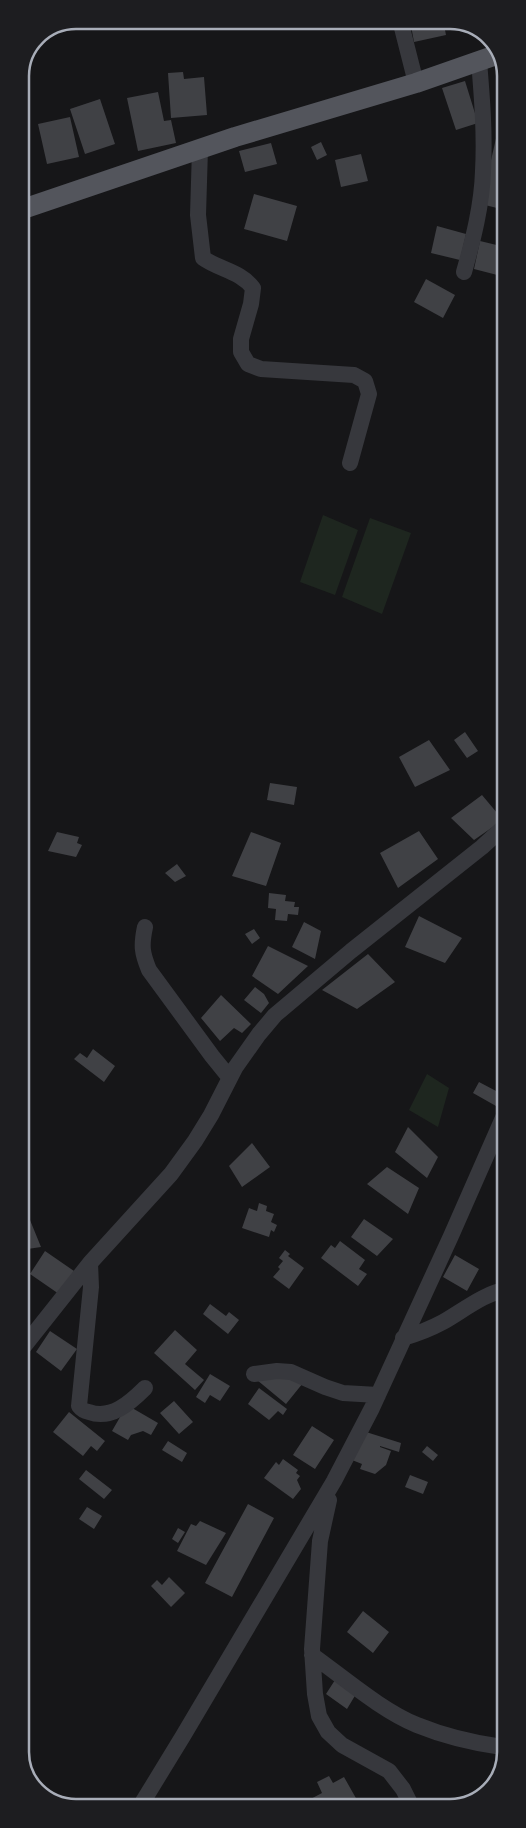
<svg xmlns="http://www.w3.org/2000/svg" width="526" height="1828" font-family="'Titillium Web',sans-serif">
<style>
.green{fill:#1e261f}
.building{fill:#404145}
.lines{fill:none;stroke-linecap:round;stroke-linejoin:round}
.minor{stroke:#37383d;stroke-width:16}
.major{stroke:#53555c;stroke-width:20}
.rim{fill:none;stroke:#a8adb8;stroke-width:2.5}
</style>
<rect width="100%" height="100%" fill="#161618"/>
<!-- green -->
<path class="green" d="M 323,515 L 358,530 L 335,595 L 300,582 Z
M 370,518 L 411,533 L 382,614 L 342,597 Z
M 427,1074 L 449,1088 L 438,1127 L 409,1110 Z"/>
<!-- building -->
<path class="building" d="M 410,20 L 443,20 L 446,35 L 414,42 Z
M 183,72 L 184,79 L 204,77 L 207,115 L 171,118 L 168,73 Z
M 465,81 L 478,123 L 456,130 L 442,88 Z
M 158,92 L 164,121 L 171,120 L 176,143 L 138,151 L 127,98 Z
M 100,99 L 115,144 L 85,154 L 70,109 Z
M 70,117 L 79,157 L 47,164 L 38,124 Z
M 497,134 L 505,136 L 505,210 L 481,204 Z
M 321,142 L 327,155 L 317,160 L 311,147 Z
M 271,143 L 277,164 L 245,172 L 239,151 Z
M 361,154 L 368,181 L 341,187 L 335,160 Z
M 254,194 L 297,206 L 287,241 L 244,229 Z
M 437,226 L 466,234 L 460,260 L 431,253 Z
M 480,241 L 505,247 L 505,277 L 474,269 Z
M 426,279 L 455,295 L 443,318 L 414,302 Z
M 465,732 L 478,751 L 467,758 L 454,740 Z
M 429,740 L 450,770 L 415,787 L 399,757 Z
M 270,783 L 297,787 L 294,805 L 267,800 Z
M 482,795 L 503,820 L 474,840 L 451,818 Z
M 419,831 L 438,859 L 398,888 L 380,853 Z
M 57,832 L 79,837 L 77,843 L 82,845 L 76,857 L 48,851 Z
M 251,832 L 281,843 L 266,886 L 232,876 Z
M 177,864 L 186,876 L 175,882 L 165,873 Z
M 269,893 L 286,895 L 285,901 L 295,902 L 294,907 L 299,907 L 298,915 L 288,914 L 287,921 L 275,920 L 276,909 L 268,908 Z
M 419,916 L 462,938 L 445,963 L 405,947 Z
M 304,922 L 321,931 L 315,959 L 292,947 Z
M 254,929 L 260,938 L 252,944 L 245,934 Z
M 268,946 L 308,966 L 278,994 L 252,976 Z
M 368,954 L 395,982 L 357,1009 L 322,990 Z
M 255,987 L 264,994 L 269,1003 L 261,1013 L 244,1000 Z
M 221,995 L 251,1024 L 242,1033 L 234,1028 L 220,1041 L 201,1018 Z
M 93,1049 L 115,1066 L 104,1082 L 74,1059 L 80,1053 L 87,1058 Z
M 479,1082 L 498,1092 L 497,1098 L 500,1099 L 496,1106 L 473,1093 Z
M 408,1127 L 438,1157 L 427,1178 L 395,1152 Z
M 252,1143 L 270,1167 L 242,1187 L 229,1166 Z
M 387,1167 L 419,1188 L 408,1214 L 367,1184 Z
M 259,1203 L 267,1206 L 266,1211 L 274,1214 L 271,1222 L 277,1225 L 274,1232 L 271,1230 L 269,1237 L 242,1228 L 249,1208 L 257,1211 Z
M 364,1219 L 393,1239 L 377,1256 L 351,1237 Z
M 30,1220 L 41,1247 L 21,1250 L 21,1221 Z
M 340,1241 L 365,1260 L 359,1269 L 367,1274 L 358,1286 L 321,1258 L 331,1245 L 335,1248 Z
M 285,1250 L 290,1254 L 288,1256 L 304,1268 L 289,1289 L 273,1277 L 280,1269 L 278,1267 L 283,1261 L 279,1258 Z
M 45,1251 L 74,1271 L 59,1294 L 30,1274 Z
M 455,1255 L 479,1269 L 467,1291 L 443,1277 Z
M 210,1304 L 226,1316 L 229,1312 L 239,1320 L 228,1334 L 203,1314 Z
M 175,1330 L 197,1350 L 185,1364 L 204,1380 L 195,1390 L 154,1353 Z
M 50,1331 L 77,1349 L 61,1371 L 36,1352 Z
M 210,1374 L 230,1386 L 220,1401 L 210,1395 L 205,1403 L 196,1397 Z
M 290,1375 L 303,1383 L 286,1404 L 257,1380 Z
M 259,1388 L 287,1409 L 283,1415 L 278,1411 L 269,1420 L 248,1404 Z
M 174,1401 L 193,1422 L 179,1434 L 160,1413 Z
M 127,1405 L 158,1423 L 151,1435 L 143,1431 L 131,1435 L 128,1440 L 112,1431 Z
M 69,1412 L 105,1441 L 97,1451 L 91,1446 L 83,1456 L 53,1432 Z
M 312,1426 L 334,1440 L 315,1469 L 293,1455 Z
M 366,1432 L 401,1443 L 399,1452 L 380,1446 L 380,1447 L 391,1451 L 386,1465 L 375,1474 L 360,1469 L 362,1464 L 352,1460 Z
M 168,1441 L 187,1453 L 182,1462 L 162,1450 Z
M 427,1446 L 438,1455 L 433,1461 L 422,1452 Z
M 283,1459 L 298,1470 L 296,1473 L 300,1476 L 297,1480 L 301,1489 L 293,1499 L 264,1478 L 276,1462 L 279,1465 Z
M 86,1470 L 112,1490 L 104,1499 L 79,1479 Z
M 410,1475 L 428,1482 L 423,1494 L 405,1487 Z
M 248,1504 L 274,1518 L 232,1597 L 205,1583 Z
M 87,1507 L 102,1516 L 94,1529 L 79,1519 Z
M 200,1521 L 226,1533 L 206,1565 L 177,1551 L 191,1524 L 196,1526 Z
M 178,1528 L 185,1532 L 178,1543 L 172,1539 Z
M 169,1577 L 185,1593 L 171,1607 L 151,1586 L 157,1580 L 162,1585 Z
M 363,1611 L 389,1632 L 373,1653 L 347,1632 Z
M 335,1680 L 356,1694 L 347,1709 L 326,1694 Z
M 506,1716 L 506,1739 L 504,1739 L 497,1719 Z
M 329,1776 L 333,1783 L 344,1777 L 357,1800 L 345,1806 L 346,1807 L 305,1807 L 303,1803 L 322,1793 L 317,1782 Z"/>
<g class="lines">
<!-- minor -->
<path class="minor" d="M 400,20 L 416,83
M 200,149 L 198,215 L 203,258 C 220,270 240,271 253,288 L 251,304 L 241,339 L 241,352 L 248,364 L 261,369 L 354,375 L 365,381 L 369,394 L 350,463
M 464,272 C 473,240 482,205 483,171 C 485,134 482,97 479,61
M 145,927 C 141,946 142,953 149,970 L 212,1056 L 229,1077
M 90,1263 L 91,1287 L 79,1406 C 82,1410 84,1411 89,1412 C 111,1420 130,1403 145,1388
M 403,1338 C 417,1334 430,1329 443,1322 C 461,1312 486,1292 506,1290
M 21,1350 L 90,1263 L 171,1174 L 195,1141 L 211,1115 L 235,1068 L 259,1034 L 275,1015 L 351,951 L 482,847 L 505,826
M 254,1374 L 277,1371 L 291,1372 L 325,1387 L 343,1393 L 378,1395
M 329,1500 L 320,1541 L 312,1649 L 315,1694 L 319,1716 L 328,1732 L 342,1745 L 389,1771 L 403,1789 L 410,1803 L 410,1807
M 312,1655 C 343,1677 382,1711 417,1725 C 444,1736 473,1743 502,1747
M 139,1808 L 183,1736 L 334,1481 L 372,1408 L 451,1236 L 506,1111"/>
<!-- major -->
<path class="major" d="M 20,210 L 235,137 L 416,83 L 499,54"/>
</g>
<!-- crop -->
<path d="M0 0H526V1828H0ZM76 29H450A47 47 0 0 1 497 76V1752A47 47 0 0 1 450 1799H76A47 47 0 0 1 29 1752V76A47 47 0 0 1 76 29Z" fill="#1d1d20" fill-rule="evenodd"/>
<path class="rim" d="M76 29H450A47 47 0 0 1 497 76V1752A47 47 0 0 1 450 1799H76A47 47 0 0 1 29 1752V76A47 47 0 0 1 76 29Z"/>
</svg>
